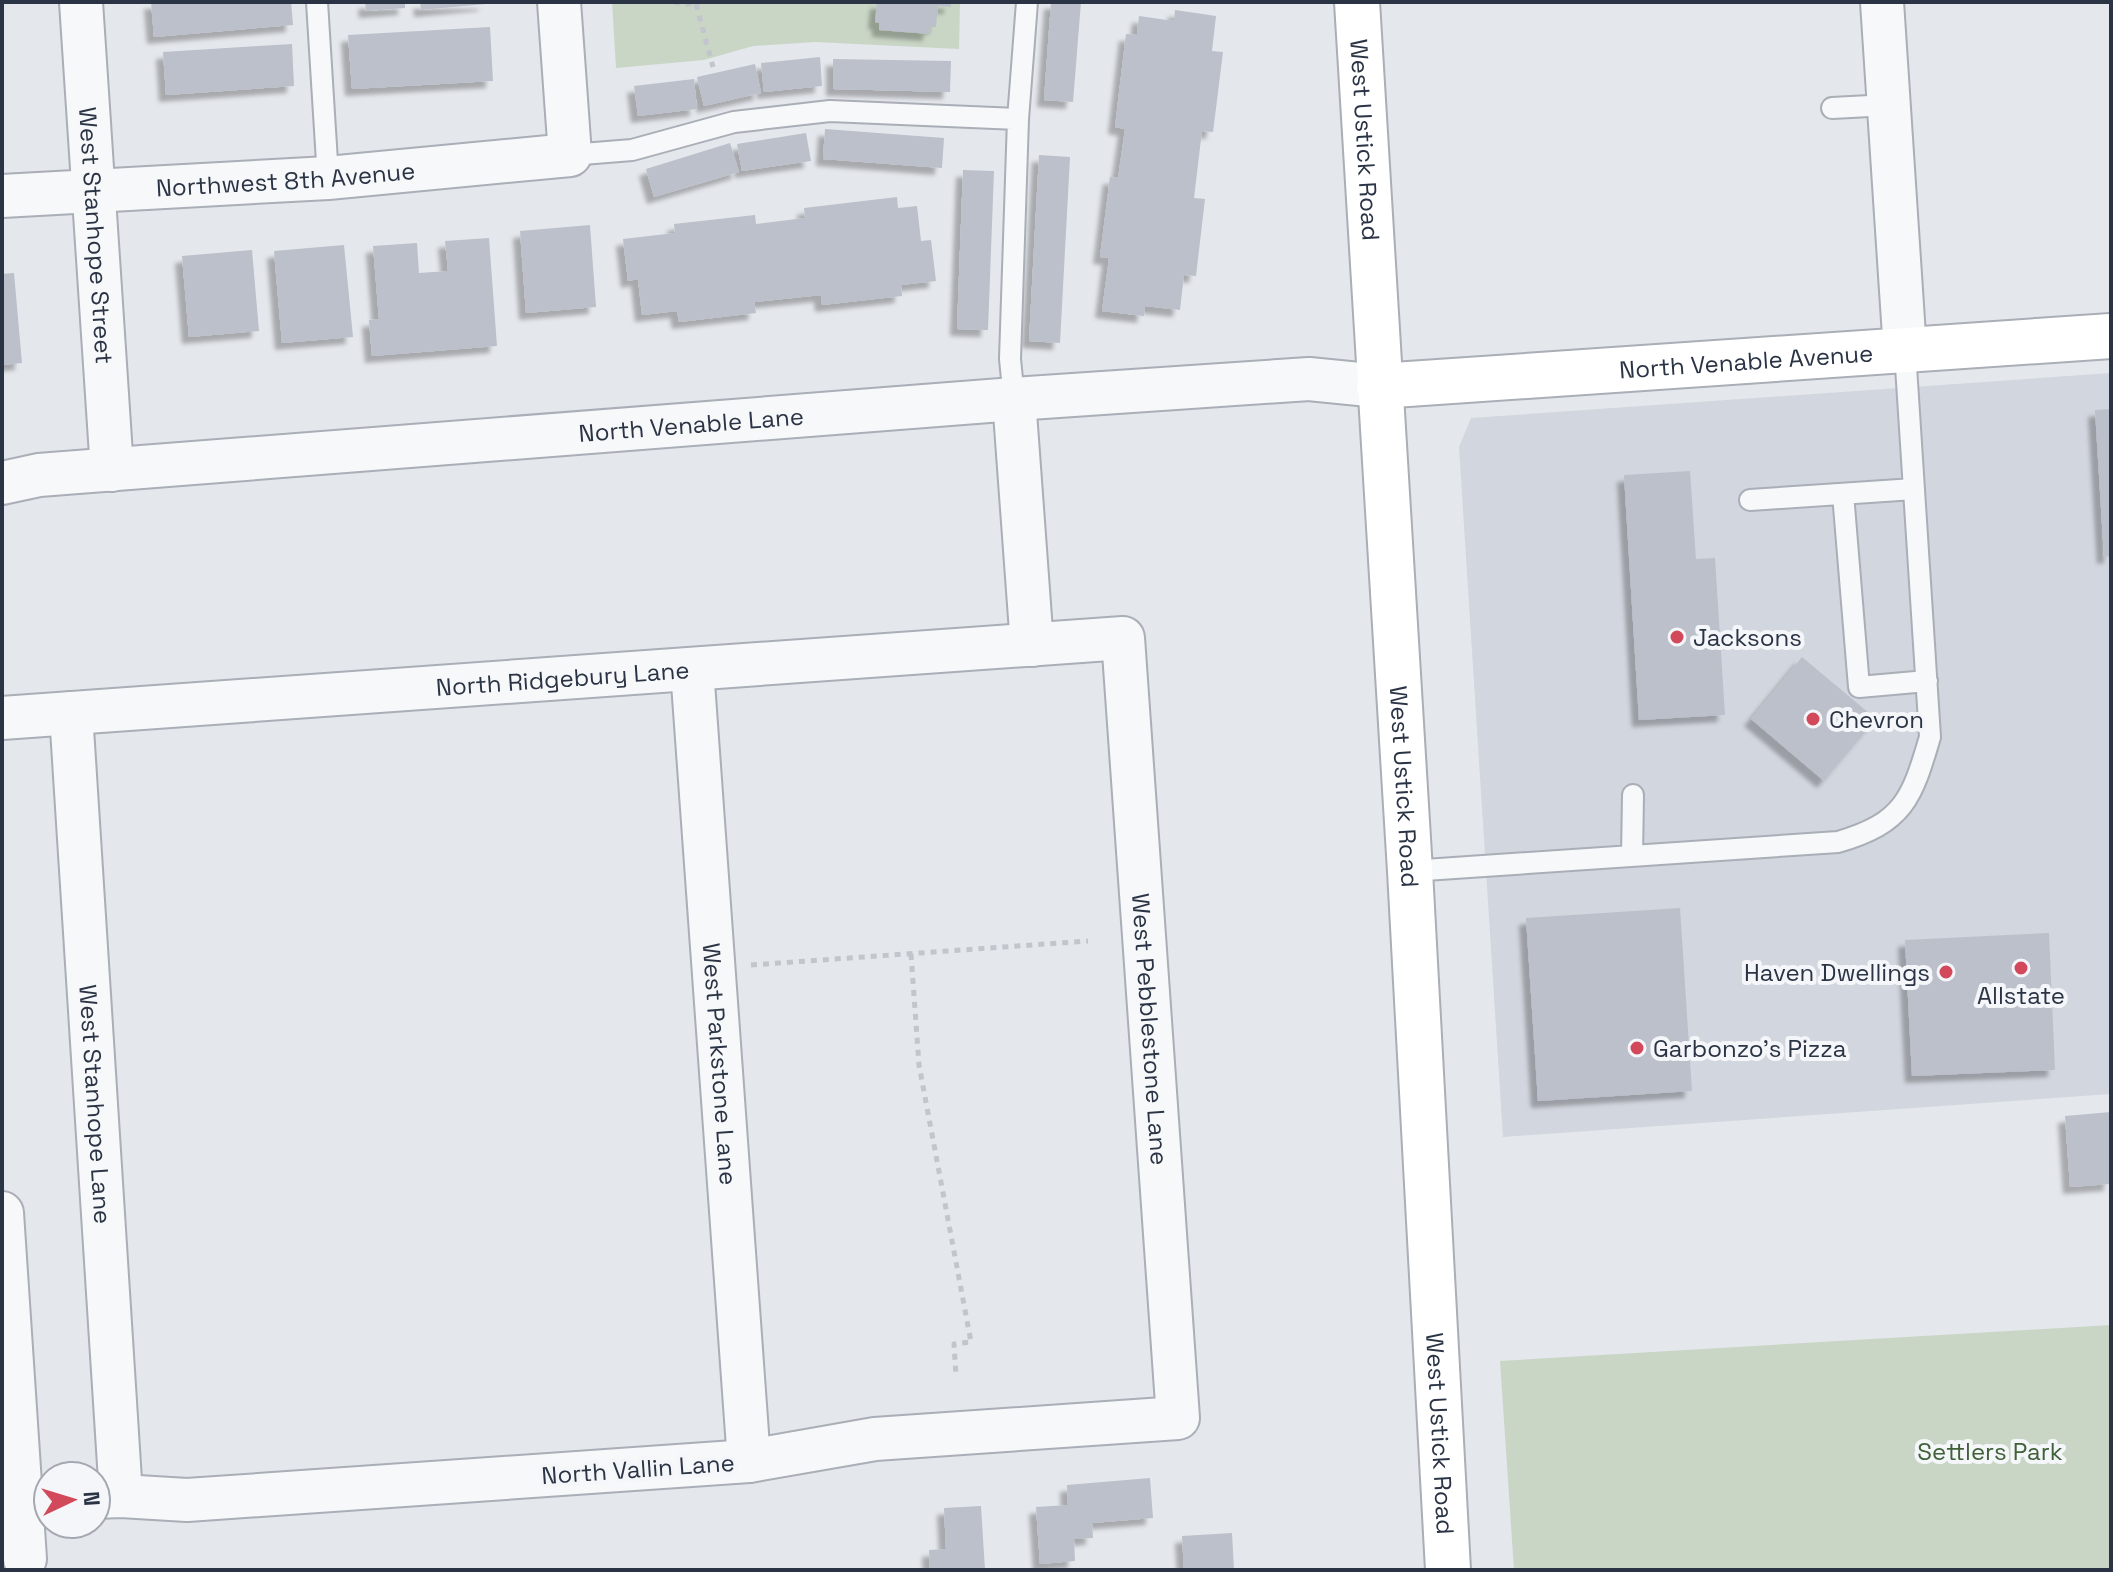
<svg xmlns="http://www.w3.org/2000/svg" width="2113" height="1572" font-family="'Space Grotesk',sans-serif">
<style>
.built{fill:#d2d6de}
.green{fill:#c9d6c5}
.building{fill:#bbc0ca;filter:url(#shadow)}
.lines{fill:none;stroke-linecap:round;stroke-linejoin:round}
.lane-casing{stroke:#a9aeb7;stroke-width:24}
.street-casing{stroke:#a9aeb7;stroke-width:46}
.secondary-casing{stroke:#a9aeb7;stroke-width:48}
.path{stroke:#c2c5cb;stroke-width:5;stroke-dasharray:6 6;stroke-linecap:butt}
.lane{stroke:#f7f8fa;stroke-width:20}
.street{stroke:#f7f8fa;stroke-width:42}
.secondary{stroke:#fff;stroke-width:44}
.poi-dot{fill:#d1495b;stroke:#f4f6f9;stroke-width:3}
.labels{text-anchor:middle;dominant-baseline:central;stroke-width:8;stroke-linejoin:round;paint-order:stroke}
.street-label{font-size:24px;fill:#2b3445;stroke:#f4f6f9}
.poi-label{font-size:24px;fill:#2b3445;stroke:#f4f6f9;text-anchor:start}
.park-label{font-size:24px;fill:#3f6138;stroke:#f4f6f9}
</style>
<defs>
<filter id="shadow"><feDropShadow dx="-7" dy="7" stdDeviation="2" flood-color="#0004"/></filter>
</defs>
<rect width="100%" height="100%" fill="#e4e7ec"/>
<!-- built -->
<path class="built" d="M 2111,373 L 2111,1094 L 1503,1137 L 1459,447 L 1471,418 Z"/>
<!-- green -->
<path class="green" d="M 612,2 L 960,2 L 959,49 L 815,42 L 753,46 L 704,60 L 616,68 Z
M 2111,1325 L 2111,1570 L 1514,1570 L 1500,1361 Z"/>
<!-- building -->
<path class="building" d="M 151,2 L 291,2 L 293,25 L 154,37 Z
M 365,2 L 405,2 L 405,8 L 366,11 Z
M 420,2 L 485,2 L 486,4 L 421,10 Z
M 877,2 L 951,2 L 951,7 L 938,6 L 936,27 L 930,27 L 930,34 L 879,30 L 879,23 L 875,22 Z
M 1051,2 L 1081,2 L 1073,102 L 1044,100 Z
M 1175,10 L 1216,16 L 1212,51 L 1223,52 L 1213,132 L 1202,131 L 1194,198 L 1205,199 L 1196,276 L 1184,275 L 1180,310 L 1145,306 L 1144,316 L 1102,311 L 1109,258 L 1100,257 L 1110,177 L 1118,178 L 1125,129 L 1115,127 L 1126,34 L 1137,35 L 1139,16 L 1174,21 Z
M 490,27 L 493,81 L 352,89 L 348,35 Z
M 292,44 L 294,86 L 166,95 L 163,52 Z
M 820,57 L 822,86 L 764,92 L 761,63 Z
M 833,59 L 951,61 L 950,92 L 833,89 Z
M 755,64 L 761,93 L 704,106 L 697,77 Z
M 694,79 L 697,109 L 638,116 L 634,86 Z
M 825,129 L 944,138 L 942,168 L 823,159 Z
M 806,133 L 811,161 L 742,171 L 737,144 Z
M 730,143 L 739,172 L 654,197 L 646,169 Z
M 1039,155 L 1070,157 L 1060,343 L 1029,341 Z
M 963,170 L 994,171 L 988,330 L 957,329 Z
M 897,197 L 898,208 L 917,206 L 921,241 L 931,240 L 936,281 L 901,285 L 902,296 L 822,305 L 821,295 L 754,302 L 756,313 L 679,322 L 677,311 L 642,315 L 638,279 L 628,281 L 623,239 L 675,233 L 674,224 L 755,215 L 756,224 L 805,218 L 804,208 Z
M 590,225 L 596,307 L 526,313 L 520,231 Z
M 489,238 L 497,346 L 372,356 L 369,320 L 379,319 L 373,246 L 417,243 L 419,273 L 448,271 L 445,241 Z
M 344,245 L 353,337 L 282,343 L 274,251 Z
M 252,250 L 259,331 L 189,337 L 182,256 Z
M 14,273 L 22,363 L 2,365 L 2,274 Z
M 2111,409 L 2111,556 L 2104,557 L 2095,410 Z
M 1690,471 L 1696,559 L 1715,558 L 1725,715 L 1639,720 L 1624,475 Z
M 1802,657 L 1876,719 L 1824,781 L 1751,719 Z
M 1680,908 L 1692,1091 L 1538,1101 L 1526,918 Z
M 2049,933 L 2055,1070 L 1912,1076 L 1905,940 Z
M 2111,1112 L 2111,1184 L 2070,1187 L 2065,1116 Z
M 1150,1478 L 1153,1518 L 1092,1523 L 1093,1538 L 1074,1539 L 1075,1561 L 1040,1564 L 1036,1507 L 1068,1505 L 1067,1485 Z
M 981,1506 L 985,1570 L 930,1570 L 929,1550 L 946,1549 L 944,1508 Z
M 1232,1533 L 1234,1570 L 1184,1570 L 1182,1536 Z"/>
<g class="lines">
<!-- lane casing -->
<g class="lane-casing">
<path id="lane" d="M 317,2 L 328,178
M 1832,108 L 1889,105
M 570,155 L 632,150 L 734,122 L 830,111 L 1018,119
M 1014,399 L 1010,359 L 1018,119 L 1027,2
M 1843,494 L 1859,687 L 1927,681
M 1750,500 L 1914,489
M 1632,856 L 1633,795
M 1410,871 L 1838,842 C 1904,823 1912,798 1930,737 L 1905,351"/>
</g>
<!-- street casing -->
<g class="street-casing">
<g id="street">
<path id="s1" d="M 81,2 L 112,470"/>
<path d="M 1882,2 L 1905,351"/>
<path id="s2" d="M 2,196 L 328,178 L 570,155 L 559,2"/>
<path d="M 1014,399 L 1032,645"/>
<path id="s3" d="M 2,483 L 39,475 L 1014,399 L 1309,379 L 1379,386"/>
<path id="s4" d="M 692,669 L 749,1461"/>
<path id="s5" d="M 71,713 L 121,1496"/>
<path id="s6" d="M 2,718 L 1123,638 L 1178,1418 L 875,1439 L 749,1461 L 187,1500 L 121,1496 L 96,1497"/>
<path d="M 2,1213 L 25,1559"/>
</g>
</g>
<!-- secondary casing -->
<g class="secondary-casing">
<g id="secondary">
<path id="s7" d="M 1357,2 L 1410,871 L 1448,1570"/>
<path id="s8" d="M 1379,386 L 2111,336"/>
</g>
</g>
<!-- path -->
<path class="path" d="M 674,2 L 683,5 L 700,2
M 696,4 L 713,67
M 911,954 L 919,1065 L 971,1342 L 954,1344 L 956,1376
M 751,965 L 1088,941"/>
<!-- lane -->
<use href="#lane" class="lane"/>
<!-- street -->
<use href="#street" class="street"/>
<!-- secondary -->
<use href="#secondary" class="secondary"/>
</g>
<!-- markers -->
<g class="poi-dot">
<circle cx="1677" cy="637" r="8"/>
<circle cx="1813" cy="719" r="8"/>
<circle cx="2021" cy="968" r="8"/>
<circle cx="1946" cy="972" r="8"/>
<circle cx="1637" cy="1048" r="8"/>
</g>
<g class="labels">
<!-- street labels -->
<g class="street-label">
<text stroke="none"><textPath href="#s7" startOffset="138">West Ustick Road</textPath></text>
<text stroke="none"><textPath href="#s2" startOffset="284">Northwest 8th Avenue</textPath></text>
<text stroke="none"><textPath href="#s1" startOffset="234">West Stanhope Street</textPath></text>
<text stroke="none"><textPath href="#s8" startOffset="368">North Venable Avenue</textPath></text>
<text stroke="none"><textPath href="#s3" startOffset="692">North Venable Lane</textPath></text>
<text stroke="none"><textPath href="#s6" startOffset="562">North Ridgebury Lane</textPath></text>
<text stroke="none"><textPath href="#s7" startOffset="786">West Ustick Road</textPath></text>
<text stroke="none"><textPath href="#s6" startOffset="1516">West Pebblestone Lane</textPath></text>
<text stroke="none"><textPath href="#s4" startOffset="396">West Parkstone Lane</textPath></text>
<text stroke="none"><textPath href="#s5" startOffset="392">West Stanhope Lane</textPath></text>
<text stroke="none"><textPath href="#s7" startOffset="1434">West Ustick Road</textPath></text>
<text transform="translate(638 1469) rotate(-4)">North Vallin Lane</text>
</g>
<!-- poi labels -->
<g class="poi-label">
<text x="1693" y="637">Jacksons</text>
<text x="1829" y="719">Chevron</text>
<text x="1930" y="972" text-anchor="end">Haven Dwellings</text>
<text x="2021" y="995" text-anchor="middle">Allstate</text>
<text x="1653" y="1048">Garbonzo's Pizza</text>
</g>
<!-- park labels -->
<g class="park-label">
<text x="1990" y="1451">Settlers Park</text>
</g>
</g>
<!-- border -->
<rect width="2113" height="1572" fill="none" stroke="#2b3445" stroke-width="8"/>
<!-- north arrow -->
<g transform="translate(72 1500) rotate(86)"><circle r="38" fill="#f4f6f9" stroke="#a4a8b1" stroke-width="2"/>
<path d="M0-6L14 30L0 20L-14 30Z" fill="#d1495b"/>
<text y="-12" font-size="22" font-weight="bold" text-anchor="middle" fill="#2b3445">N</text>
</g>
</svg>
